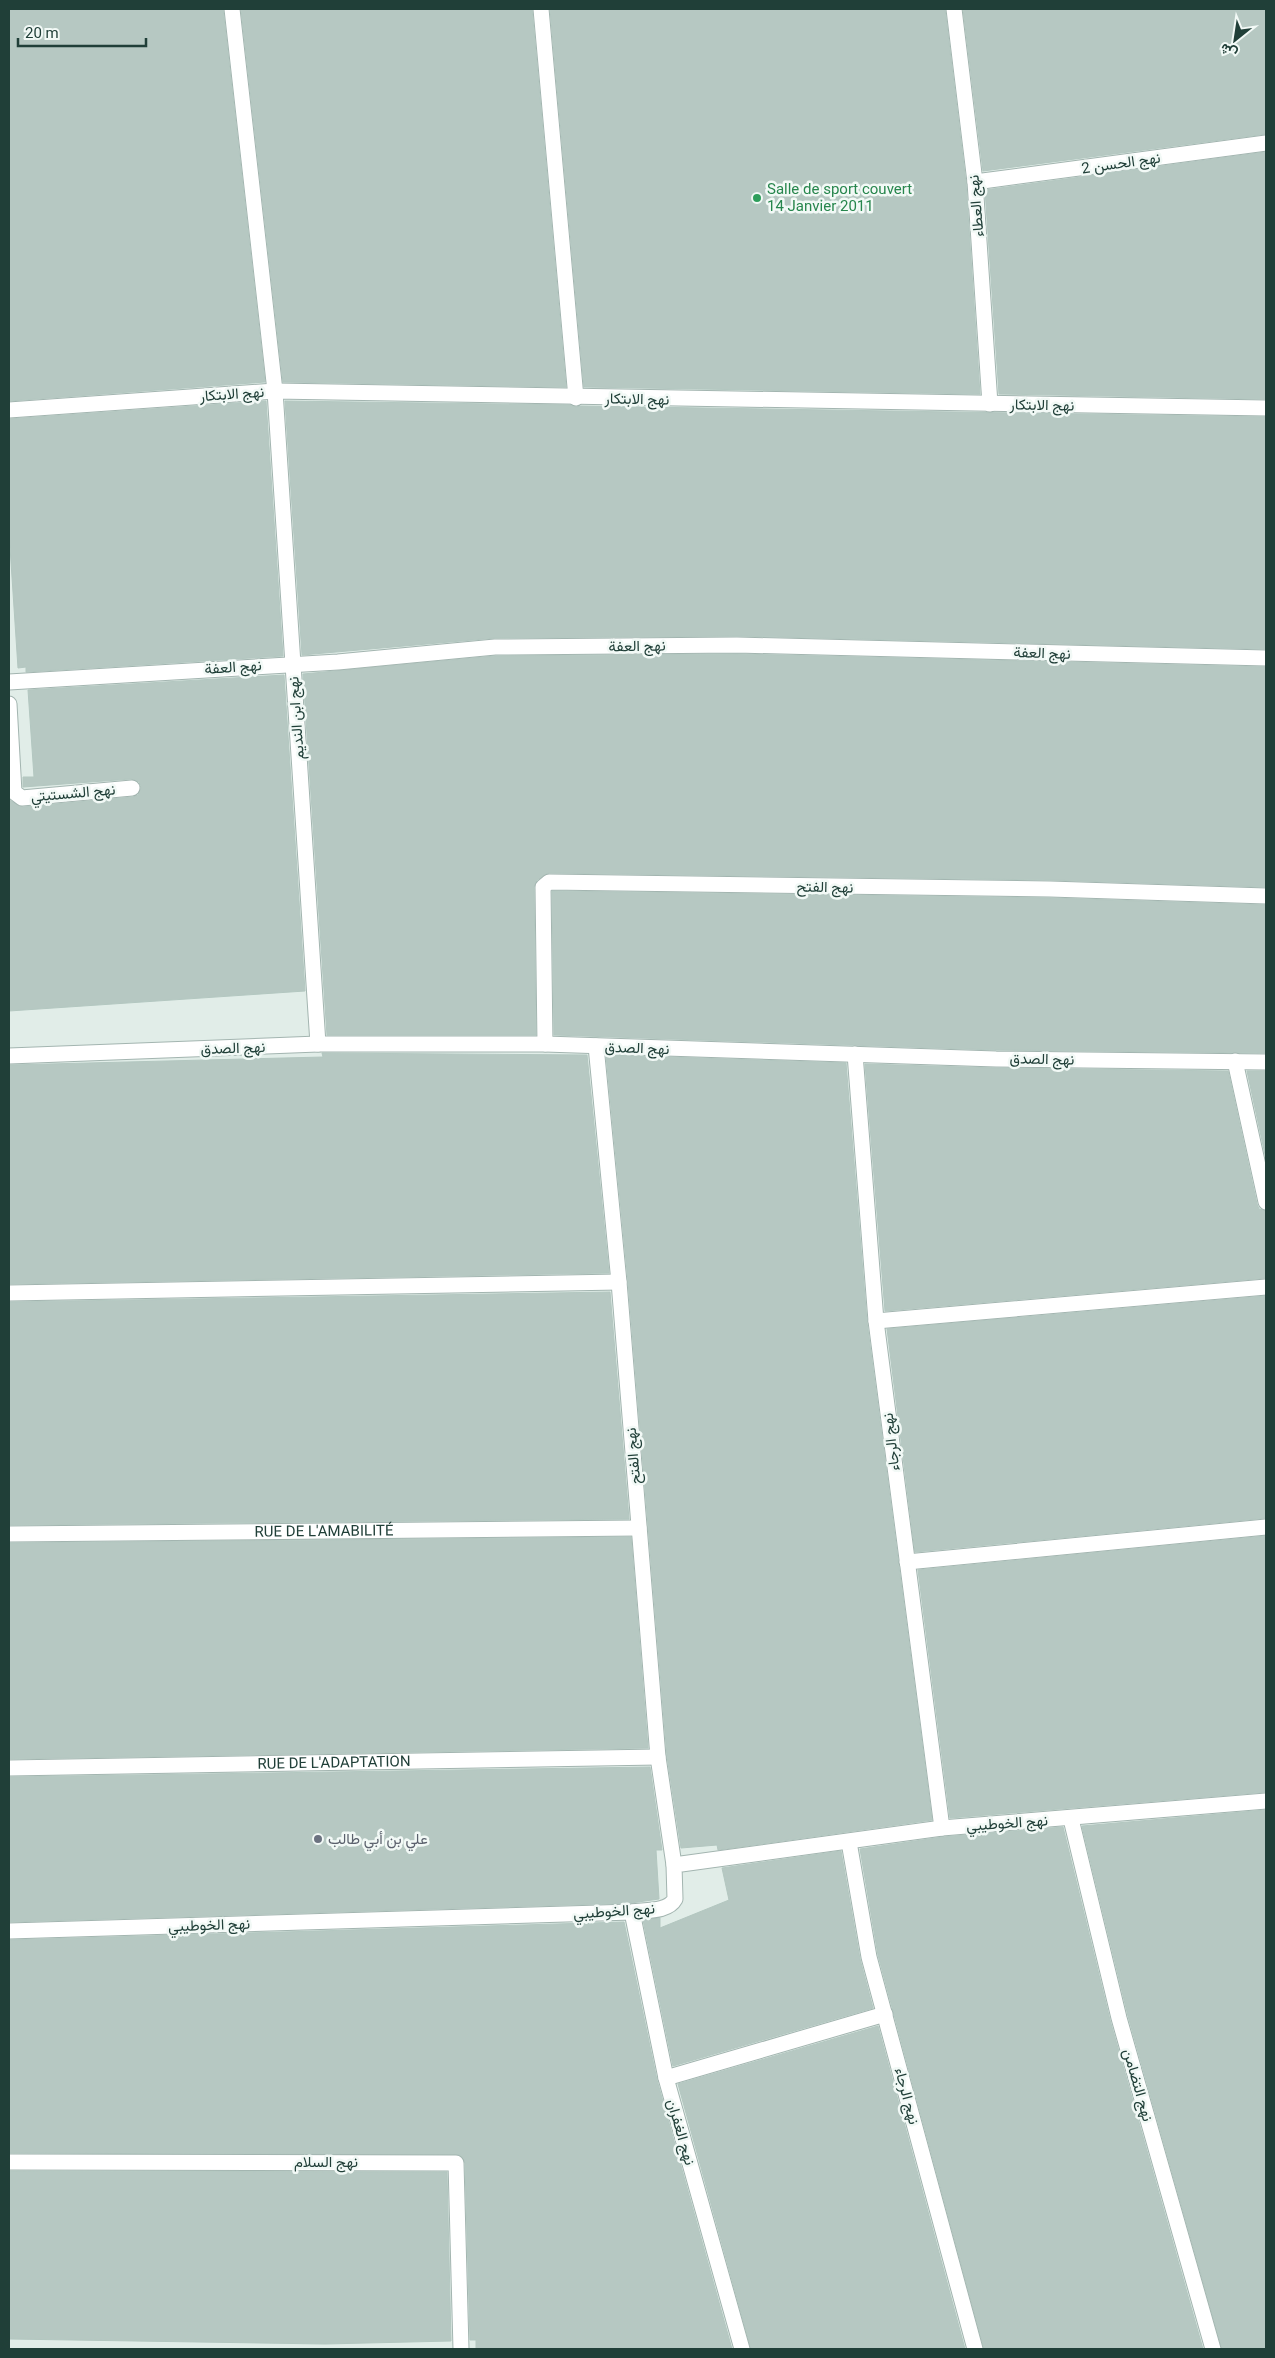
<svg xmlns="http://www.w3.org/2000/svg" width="1275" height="2358" font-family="Roboto,Vazirmatn,sans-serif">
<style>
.building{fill:#b6c8c2;stroke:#b3c7c0}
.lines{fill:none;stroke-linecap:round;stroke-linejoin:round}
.street-casing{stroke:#a3b5b0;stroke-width:17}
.street{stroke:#fff;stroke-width:15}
.leisure-dot{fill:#2e9e5b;stroke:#f2f9f6;stroke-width:2}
.worship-dot{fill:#6b7280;stroke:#f2f9f6;stroke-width:2}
.labels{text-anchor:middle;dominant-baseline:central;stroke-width:5;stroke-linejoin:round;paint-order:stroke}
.street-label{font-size:15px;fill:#203f38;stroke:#f2f9f6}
.leisure-label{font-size:15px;fill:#27864d;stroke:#f2f9f6;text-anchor:start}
.worship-label{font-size:15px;fill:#5b616d;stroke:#f2f9f6;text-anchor:start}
</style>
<rect width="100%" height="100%" fill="#e1ede8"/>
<!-- building -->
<path class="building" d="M 9,9 L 223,9 L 265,382 L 9,401 Z
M 241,9 L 532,9 L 566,387 L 283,382 Z
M 550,9 L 945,9 L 966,183 L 980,394 L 584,387 Z
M 963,9 L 1266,9 L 1266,134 L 983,171 Z
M 1266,152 L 1266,399 L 999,394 L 985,190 Z
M 266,401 L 283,656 L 26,672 L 26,667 L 18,668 L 9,532 L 9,419 Z
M 285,401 L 571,405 L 576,407 L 581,406 L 1266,417 L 1266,649 L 737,636 L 495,638 L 302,655 Z
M 737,654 L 1266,667 L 1266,887 L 1050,880 L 549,873 L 537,880 L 534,887 L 536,1035 L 327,1035 L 303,674 L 495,656 Z
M 284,675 L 305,991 L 9,1011 L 9,800 L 23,807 L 133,797 L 138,795 L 141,788 L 139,782 L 131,779 L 23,787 L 23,777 L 34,777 L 28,690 Z
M 552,891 L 1050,898 L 1266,905 L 1266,1053 L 996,1050 L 554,1035 Z
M 322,1053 L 587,1055 L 609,1273 L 9,1284 L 9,1065 L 323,1057 Z
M 606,1055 L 846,1063 L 867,1322 L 932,1820 L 718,1850 L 717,1845 L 681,1848 L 667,1756 L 628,1281 Z
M 865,1064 L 996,1068 L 1228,1071 L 1257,1204 L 1259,1209 L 1266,1211 L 1266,1278 L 885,1311 Z
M 1247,1071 L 1266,1071 L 1266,1159 Z
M 610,1292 L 629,1519 L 9,1525 L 9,1302 Z
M 1266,1296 L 1266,1518 L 915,1552 L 887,1329 Z
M 1266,1536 L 1266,1792 L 950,1818 L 918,1570 Z
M 631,1537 L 648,1748 L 9,1759 L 9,1543 Z
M 650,1767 L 662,1850 L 656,1850 L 659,1899 L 631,1903 L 9,1922 L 9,1777 Z
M 1266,1810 L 1266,2349 L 1222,2349 L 1128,2016 L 1082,1826 Z
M 1063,1827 L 1110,2020 L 1203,2349 L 984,2349 L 878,1955 L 860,1849 L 943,1837 Z
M 841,1851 L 860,1959 L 873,2008 L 673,2066 L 643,1920 L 660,1918 L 660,1928 L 729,1900 L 722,1868 Z
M 624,1922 L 657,2080 L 732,2349 L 476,2349 L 476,2340 L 470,2340 L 465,2163 L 460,2155 L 9,2153 L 9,1940 Z
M 878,2026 L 965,2349 L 751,2349 L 678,2084 Z
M 9,2171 L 447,2172 L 451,2341 L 325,2344 L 9,2339 Z"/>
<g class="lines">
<!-- street casing -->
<g class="street-casing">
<g id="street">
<path d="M 232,9 L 275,391 L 318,1044"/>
<path d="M 541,9 L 576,398"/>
<path d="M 954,9 L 975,182 L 990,404"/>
<path d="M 975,182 L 1266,143"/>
<path d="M 9,410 L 275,391 L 1266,408"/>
<path d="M 9,682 L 338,662 L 495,647 L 737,645 L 1266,658"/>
<path d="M 9,704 L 14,792 L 22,798 L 132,788"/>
<path d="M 545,1044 L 543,887 L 549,882 L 1050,889 L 1266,896"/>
<path d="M 596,1046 L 619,1282 L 658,1757 L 674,1865"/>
<path d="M 855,1054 L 876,1321 L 942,1828"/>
<path d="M 9,1056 L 318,1044 L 545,1044 L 996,1059 L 1266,1062"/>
<path d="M 1235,1061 L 1266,1202"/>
<path d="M 9,1293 L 619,1282"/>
<path d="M 876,1321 L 1266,1287"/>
<path id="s1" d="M 9,1534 L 639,1528"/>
<path d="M 907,1562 L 1266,1527"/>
<path id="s2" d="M 9,1768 L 658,1757"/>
<path d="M 1071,1819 L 1119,2018 L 1213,2349"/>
<path d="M 849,1842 L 869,1957 L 975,2349"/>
<path d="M 632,1912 L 666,2078 L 742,2349"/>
<path d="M 9,1931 L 632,1912 C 646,1910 668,1912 675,1899 L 674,1865 L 942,1828 L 1266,1801"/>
<path d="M 666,2078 L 885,2014"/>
<path d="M 9,2162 L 456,2163 L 461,2349"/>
</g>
</g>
<!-- street -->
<use href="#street" class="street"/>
</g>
<!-- markers -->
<circle class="leisure-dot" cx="757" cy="198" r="5"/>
<circle class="worship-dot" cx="318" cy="1839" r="5"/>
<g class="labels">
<!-- street labels -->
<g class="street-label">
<text transform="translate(1121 163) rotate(-8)">نهج الحسن 2</text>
<text transform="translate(976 206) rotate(-95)">نهج العطاء</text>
<text transform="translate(232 394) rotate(-4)">نهج الابتكار</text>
<text transform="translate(637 399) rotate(1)">نهج الابتكار</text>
<text transform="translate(1042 405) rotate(1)">نهج الابتكار</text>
<text transform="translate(637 646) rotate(-1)">نهج العفة</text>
<text transform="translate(1042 653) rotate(2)">نهج العفة</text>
<text transform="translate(233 667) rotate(-4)">نهج العفة</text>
<text transform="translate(296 718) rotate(-94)">نهج ابن النديم</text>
<text transform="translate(73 793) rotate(-5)">نهج الشستيتي</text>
<text transform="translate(825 887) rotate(1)">نهج الفتح</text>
<text transform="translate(233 1048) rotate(-2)">نهج الصدق</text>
<text transform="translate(637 1048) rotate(2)">نهج الصدق</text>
<text transform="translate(1042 1059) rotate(1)">نهج الصدق</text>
<text transform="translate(891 1442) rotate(-97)">نهج الرجاء</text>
<text transform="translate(633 1456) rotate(-95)">نهج الفتح</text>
<text stroke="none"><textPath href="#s1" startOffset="315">RUE DE L'AMABILITÉ</textPath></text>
<text stroke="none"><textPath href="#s2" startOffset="325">RUE DE L'ADAPTATION</textPath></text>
<text transform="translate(1007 1823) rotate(-4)">نهج الخوطيبي</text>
<text transform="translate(614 1911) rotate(-4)">نهج الخوطيبي</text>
<text transform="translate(209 1925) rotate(-2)">نهج الخوطيبي</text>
<text transform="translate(1138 2085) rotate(74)">نهج التضامن</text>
<text transform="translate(907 2096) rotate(75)">نهج الرجاء</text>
<text transform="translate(681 2132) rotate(74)">نهج الغفران</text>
<text x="326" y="2162">نهج السلام</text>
</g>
<!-- leisure labels -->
<g class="leisure-label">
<text x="767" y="189">Salle de sport couvert<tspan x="767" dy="17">14 Janvier 2011</tspan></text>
</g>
<!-- worship labels -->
<g class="worship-label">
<text x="328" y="1839">علي بن أبي طالب</text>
</g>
</g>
<!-- border -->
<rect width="1275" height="2358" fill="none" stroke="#203f38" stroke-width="20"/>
<!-- north arrow -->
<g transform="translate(1235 40) rotate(210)" stroke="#f2f9f6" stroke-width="4" paint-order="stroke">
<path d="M0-4L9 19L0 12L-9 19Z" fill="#203f38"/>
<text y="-8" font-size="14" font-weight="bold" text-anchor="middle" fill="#203f38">ش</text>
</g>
<!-- scale -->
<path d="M18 38v8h128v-8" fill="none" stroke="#203f38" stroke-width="2.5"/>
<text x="25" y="38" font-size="15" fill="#203f38" stroke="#f2f9f6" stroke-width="4" paint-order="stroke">20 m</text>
</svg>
